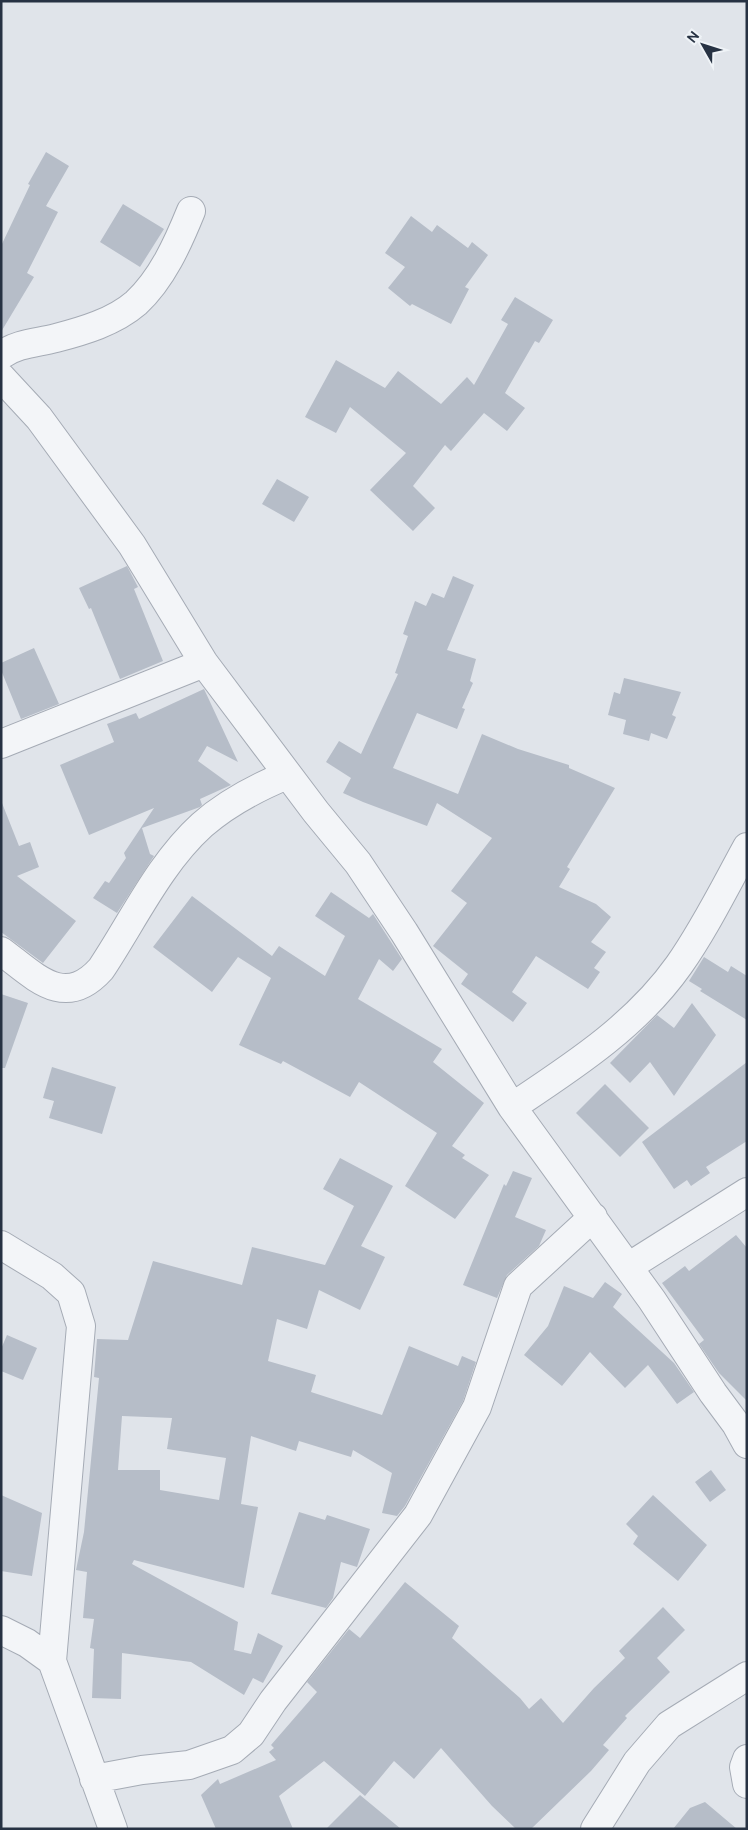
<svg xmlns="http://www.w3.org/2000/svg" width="748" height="1830" font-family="Ubuntu,sans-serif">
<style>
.building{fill:#b6bdc8;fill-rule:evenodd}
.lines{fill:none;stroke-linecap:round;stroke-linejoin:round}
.minor-casing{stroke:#a5abb5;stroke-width:30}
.minor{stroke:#f3f5f8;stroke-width:28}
</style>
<rect width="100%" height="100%" fill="#e0e4ea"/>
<!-- building -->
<path class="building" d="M 46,152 L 69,166 L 46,206 L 58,212 L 27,273 L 34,277 L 1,332 L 1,246 L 30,185 L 28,184 Z
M 123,204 L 164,229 L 140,267 L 100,242 Z
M 411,216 L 432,232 L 437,225 L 468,248 L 472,242 L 488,255 L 465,287 L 469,289 L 451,324 L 412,304 L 410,306 L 388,288 L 405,267 L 385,253 Z
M 515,297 L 553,320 L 539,343 L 535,341 L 505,393 L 525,408 L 507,431 L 484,413 L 451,451 L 445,445 L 413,486 L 435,508 L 413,531 L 370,490 L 406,453 L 350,407 L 336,433 L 305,417 L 336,360 L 385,388 L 398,371 L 441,404 L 467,377 L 474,385 L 508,324 L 501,320 Z
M 277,479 L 309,497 L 294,522 L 262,504 Z
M 127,566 L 138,587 L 134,589 L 163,661 L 120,679 L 91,608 L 89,609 L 79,588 Z
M 453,576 L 474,585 L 447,650 L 476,659 L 470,681 L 473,683 L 462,708 L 465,709 L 457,729 L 417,713 L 393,768 L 458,794 L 482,734 L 518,749 L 569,765 L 569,768 L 615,788 L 567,867 L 570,869 L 559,887 L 596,904 L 611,917 L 591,942 L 606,952 L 594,968 L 600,972 L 588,989 L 536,956 L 512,992 L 527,1003 L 513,1022 L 461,984 L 468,974 L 433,946 L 467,903 L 451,891 L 492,838 L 437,803 L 427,826 L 363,802 L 343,793 L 351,778 L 326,762 L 339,741 L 361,754 L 398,674 L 395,673 L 408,636 L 403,634 L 415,601 L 426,606 L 432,593 L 444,598 Z
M 34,648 L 59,704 L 21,719 L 1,670 L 1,663 Z
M 624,678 L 681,692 L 672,715 L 676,717 L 667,739 L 651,733 L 649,741 L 623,734 L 626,720 L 608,715 L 614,692 L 620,694 Z
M 204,689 L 238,762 L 207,746 L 198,761 L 231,785 L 200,799 L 202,805 L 200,807 L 142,828 L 150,854 L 154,856 L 117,913 L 93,898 L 105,881 L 109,883 L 126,858 L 124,853 L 154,808 L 89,835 L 60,765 L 114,742 L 107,724 L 136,713 L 139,719 Z
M 2,803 L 19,846 L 30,842 L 39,867 L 17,876 L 76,921 L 43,963 L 1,932 Z
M 331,892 L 369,918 L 373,914 L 402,959 L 393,971 L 379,959 L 358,999 L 442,1049 L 433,1062 L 484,1103 L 452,1146 L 465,1155 L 462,1158 L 489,1175 L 455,1219 L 405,1186 L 437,1133 L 359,1082 L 350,1097 L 283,1061 L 281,1064 L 239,1045 L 271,978 L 238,957 L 212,992 L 153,947 L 192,896 L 272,956 L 279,946 L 325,976 L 345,936 L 315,916 Z
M 704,957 L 728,972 L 731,966 L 747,976 L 747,1020 L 700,991 L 702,989 L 689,981 Z
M 1,994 L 28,1003 L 5,1068 L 1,1068 Z
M 692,1003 L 716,1035 L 674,1096 L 650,1062 L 630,1083 L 610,1063 L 657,1015 L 674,1028 Z
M 747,1062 L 747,1141 L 706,1167 L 710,1173 L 691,1186 L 687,1180 L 674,1189 L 642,1142 Z
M 52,1067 L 116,1087 L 102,1134 L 49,1118 L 54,1101 L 43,1098 Z
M 605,1084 L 649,1128 L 620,1157 L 576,1113 Z
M 340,1158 L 393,1186 L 361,1246 L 385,1257 L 360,1310 L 319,1290 L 307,1329 L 277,1319 L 268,1361 L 316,1375 L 311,1392 L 382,1415 L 409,1346 L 458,1366 L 462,1356 L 476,1362 L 463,1401 L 405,1506 L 397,1516 L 382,1513 L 392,1473 L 353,1450 L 351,1457 L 299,1441 L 296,1451 L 251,1436 L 241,1504 L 258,1507 L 244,1588 L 134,1560 L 132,1564 L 238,1622 L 234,1650 L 251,1654 L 258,1633 L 283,1646 L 263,1683 L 253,1678 L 244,1695 L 191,1662 L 122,1653 L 121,1699 L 92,1698 L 94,1649 L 90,1648 L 94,1619 L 83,1618 L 87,1572 L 76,1570 L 84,1532 L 99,1378 L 94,1377 L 97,1339 L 128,1340 L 153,1261 L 242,1285 L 252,1247 L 325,1265 L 354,1206 L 323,1189 ZM 122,1416 L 172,1418 L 167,1449 L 226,1458 L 219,1500 L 160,1490 L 160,1470 L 118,1470 Z
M 513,1171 L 532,1178 L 515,1217 L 546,1230 L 539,1246 L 507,1275 L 497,1298 L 463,1285 L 504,1184 L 506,1186 Z
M 736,1235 L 747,1248 L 747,1401 L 719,1373 L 699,1344 L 704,1340 L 662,1283 L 685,1266 L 689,1271 Z
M 605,1282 L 622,1294 L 613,1307 L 674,1363 L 694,1392 L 677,1404 L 648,1365 L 625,1388 L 590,1352 L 562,1386 L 524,1355 L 548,1326 L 564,1286 L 593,1298 Z
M 7,1335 L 37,1348 L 23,1380 L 1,1371 L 1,1349 Z
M 711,1470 L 726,1490 L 710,1502 L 695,1482 Z
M 1,1495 L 42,1513 L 32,1576 L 1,1571 Z
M 653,1495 L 707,1545 L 678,1581 L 633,1544 L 638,1536 L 626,1524 Z
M 299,1512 L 325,1520 L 327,1515 L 370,1529 L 357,1567 L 341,1562 L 333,1598 L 326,1608 L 271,1594 Z
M 405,1582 L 459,1626 L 452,1638 L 520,1698 L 529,1709 L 541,1698 L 563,1723 L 594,1688 L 625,1658 L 619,1651 L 663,1607 L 685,1630 L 657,1658 L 670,1672 L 625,1716 L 627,1718 L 603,1745 L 609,1750 L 591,1771 L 531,1829 L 516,1829 L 492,1806 L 441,1748 L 414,1779 L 394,1761 L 365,1796 L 324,1761 L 279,1796 L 293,1829 L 216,1829 L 201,1795 L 218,1779 L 220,1784 L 276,1760 L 269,1752 L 274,1748 L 271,1745 L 317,1692 L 307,1682 L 349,1629 L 360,1638 Z
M 360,1795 L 401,1829 L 326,1829 Z
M 705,1802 L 737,1829 L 673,1829 L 690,1808 Z"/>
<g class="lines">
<!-- minor casing -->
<g class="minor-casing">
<path id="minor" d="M 1,355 C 18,343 37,343 56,338 C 83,331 114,322 136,303 C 162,279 178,243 191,211
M 1,377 L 39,418 L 132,545 L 204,663 L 316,812 L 358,863 L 404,932 L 512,1107 L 652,1300 L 713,1393 L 736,1424 L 747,1444
M 1,744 L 204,663
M 1,951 C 35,976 64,1010 101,969 C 133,921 159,864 202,825 C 226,804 258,787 287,775
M 512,1107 C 572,1067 636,1026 679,965 C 705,928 725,887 747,847
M 1,1245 L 52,1276 L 71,1293 L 81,1326 L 52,1661
M 628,1267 L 747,1192
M 1,1630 L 27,1643 L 52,1661 L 113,1829
M 747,1759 L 744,1767 L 747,1784
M 94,1779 L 142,1770 L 189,1765 L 232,1750 L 251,1734 L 273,1701 L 418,1515 L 477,1407 L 518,1286 L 593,1217
M 595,1829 L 637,1762 L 669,1725 L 747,1676"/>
</g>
<!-- minor -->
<use href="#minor" class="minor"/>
</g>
<!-- border -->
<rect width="748" height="1830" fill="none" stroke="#273243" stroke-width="5"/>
<!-- north arrow -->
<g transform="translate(703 45) rotate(309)" stroke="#eff3f7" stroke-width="4" paint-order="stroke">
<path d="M0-4L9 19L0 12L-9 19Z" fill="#273243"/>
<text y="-8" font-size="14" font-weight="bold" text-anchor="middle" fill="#273243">N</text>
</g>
</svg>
